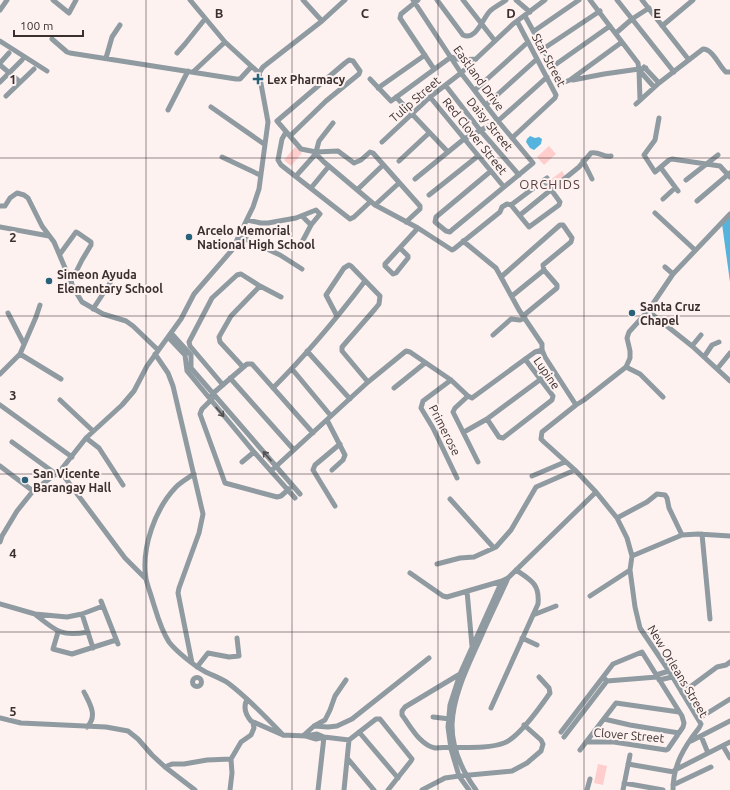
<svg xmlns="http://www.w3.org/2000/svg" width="730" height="790" font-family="Ubuntu,sans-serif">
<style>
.green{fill:#fecdcc}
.water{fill:#54b4dd}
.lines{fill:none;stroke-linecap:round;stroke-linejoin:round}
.minor{stroke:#8f9ba1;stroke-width:5}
.oneway{stroke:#555051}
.grid{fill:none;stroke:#3c302f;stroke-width:1;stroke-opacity:0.55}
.poi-dot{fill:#27627a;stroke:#fef2f1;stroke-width:1.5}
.labels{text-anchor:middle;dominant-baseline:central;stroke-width:4;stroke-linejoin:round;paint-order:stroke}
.street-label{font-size:12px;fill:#3c302f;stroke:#fef2f1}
.poi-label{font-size:12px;font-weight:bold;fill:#3c302f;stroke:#fef2f1;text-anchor:start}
.neighbourhood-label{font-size:13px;letter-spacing:1px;fill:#5a4141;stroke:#fef2f1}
.grid-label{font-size:13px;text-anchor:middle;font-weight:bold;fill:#3c302f;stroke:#fef2f1;stroke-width:4;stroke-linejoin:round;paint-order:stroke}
</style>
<rect width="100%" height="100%" fill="#fef2f1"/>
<!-- green -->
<path class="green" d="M 549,146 L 556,154 L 544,165 L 537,157 Z
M 295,147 L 302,153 L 291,166 L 284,160 Z
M 562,171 L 565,176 L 553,186 L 549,181 Z
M 598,764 L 607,766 L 603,785 L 594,783 Z"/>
<!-- water -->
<path class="water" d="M 530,136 L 535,138 L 539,137 L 542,139 L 541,144 L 534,150 L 530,148 L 526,142 L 527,139 Z
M 730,217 L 730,282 L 722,224 Z"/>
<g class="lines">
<!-- minor -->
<path class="minor" d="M 53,0 L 69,13 L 76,0
M 303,0 L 322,21
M 413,0 L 461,73 L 498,121 L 533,163 L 452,230 L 450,232 L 446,231 L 435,222 L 436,217 L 491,171
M 418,0 L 401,14 L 400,18 L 434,69
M 437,0 L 463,35 C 476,41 483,18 490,11 C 494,7 501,4 506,0
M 463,0 L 495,41
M 516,0 L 530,12
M 590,0 L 638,63 L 639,70 L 654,87
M 617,0 L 674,72
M 642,0 L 689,60
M 0,10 L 7,0
M 525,16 L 562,83 L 570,80 L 622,42
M 662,26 L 693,0
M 534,31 L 579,0
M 616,33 L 632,19 L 649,8
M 52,39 L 67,52 L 70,53 L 236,79 L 240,79 L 251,67
M 0,41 L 47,71
M 543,49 L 600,11
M 177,53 L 185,44 L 205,19
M 106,58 L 112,37 L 120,25
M 0,63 L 9,53
M 0,65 L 20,82
M 552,67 L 610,26
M 644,67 L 659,83
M 639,70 L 640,100
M 193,72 L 225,42
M 259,73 L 263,67 L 322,21 L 345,0
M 370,79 L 391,101 L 451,57 L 462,60 L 476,59
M 573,80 L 604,74 L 646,68
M 0,82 L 22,60
M 446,86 L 480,130 L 519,175
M 378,88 L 425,55
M 475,90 L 528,42
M 6,96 L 34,69
M 396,97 L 447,151
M 430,97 L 504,187
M 636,104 L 659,83 L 703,49 C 713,49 719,66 726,72 L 730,72
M 486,105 L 537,59
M 211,107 L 264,144
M 168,110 L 188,71
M 659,118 L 655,140 L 644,155 L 655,172 L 669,160 L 672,159 L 720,166 L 730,177
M 277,121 L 301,149 L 316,152 L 338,151 L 354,163 L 361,160 L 370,152 L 373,153 L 420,206 L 420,209 L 406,222
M 277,121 L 345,63 L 349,60 L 353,61 L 360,71 L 359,74 L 326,101 L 290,136
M 286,132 L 282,139 L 278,160 L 281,165 L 350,219 L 354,217 L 370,202
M 512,138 L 555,98 L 556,95 L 517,21
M 382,142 L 430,97 L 461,73 L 513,24 L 545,0
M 316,152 L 317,155 L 324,162 L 375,205 L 418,228 L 452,250 L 454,249 L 500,212 L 502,207 L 507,204 L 511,205 L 529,227 L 559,205 L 560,202 L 544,180
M 222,157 L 260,175
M 399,161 L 429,133
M 583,161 L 592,179
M 661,168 L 678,191
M 296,176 L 313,157 L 316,152 L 319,141 L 333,123
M 415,179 L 464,139 L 498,121 L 547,77
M 686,180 L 718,155
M 311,188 L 329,166
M 357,190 L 383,165
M 429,195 L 478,156
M 663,199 L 675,188
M 697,201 L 730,173
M 375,205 L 399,183
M 511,205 L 547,178
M 0,206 L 5,206 L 10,198 L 17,193 L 24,195 L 28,198 L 42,226 L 54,242 L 74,289 L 82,302 L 103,314 L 126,321 L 133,326 L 158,350
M 655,213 L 695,250
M 520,215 L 579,167 L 591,153 C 599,151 604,158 611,156
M 302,216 L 311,225
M 247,220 L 261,223 L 268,223 L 296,218 L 316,210 L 320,214 L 311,225 L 301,244
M 0,227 L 49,236
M 239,236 L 280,255 L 302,269
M 400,248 L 408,256 L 408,258 L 396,273 L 393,274 L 385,266 L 385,264 L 418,228
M 60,254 L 76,232 L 78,233 L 91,242 L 91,245 L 82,260 L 71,282
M 665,267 L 673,274
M 501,277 L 560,225 L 563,225 L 572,238 L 571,242 L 543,265 L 544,270 L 557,285 L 557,288 L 523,316
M 512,296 L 544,270
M 93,309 L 110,283 L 111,278
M 648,311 L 692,346 L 730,381
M 8,313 L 24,344
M 337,316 L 326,295 L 344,268 L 349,265 L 351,266 L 380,296 L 379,304 L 375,309 L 342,347 L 342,351 L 368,382
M 171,333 L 191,355 L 191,368 L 300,494
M 493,335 L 511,319 L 520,320 L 525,318
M 168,337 L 185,355 L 187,371 L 254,452 L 295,498
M 692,346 L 701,335
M 542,350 L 545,357 L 576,405
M 307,351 L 350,399
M 20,354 L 61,379
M 155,354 L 168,373 L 173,386 L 203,514 L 199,533 L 179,588 L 178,593 L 192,663
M 704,357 L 712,345 L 719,342
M 243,367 L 220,342 L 219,337 L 231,316 L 260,286 L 281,297
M 626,367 L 640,374 L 663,397
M 292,369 L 331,416
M 717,369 L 730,353
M 0,374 L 20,354 L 36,317 L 40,305
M 230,378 L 294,450
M 451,380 L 423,401 L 421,408 L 433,428 L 457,478
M 223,385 L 190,346 L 189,342 L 212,298 L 237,275 L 241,274 L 260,286
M 273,388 C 306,355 337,318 365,281
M 394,388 L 425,363
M 210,396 L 247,364 L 252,364 L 313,433
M 468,396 L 455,408 L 453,412 L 478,462
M 212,399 L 202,409 L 200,414 L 225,483 L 277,497 L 281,496 L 289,489
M 60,400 L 93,431
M 0,405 L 72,457
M 487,419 L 499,437 L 503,438 L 552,400 L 553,396 L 525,359
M 327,420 L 345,455 L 343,460 L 332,470
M 464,432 L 487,419 L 541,379
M 86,438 L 99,448 L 123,485
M 12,442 L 56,474
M 242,462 L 254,452
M 0,466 L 33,491
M 60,471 L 125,558 L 146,579
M 271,471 L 368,382 L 406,351 L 410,352 L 451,380 L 468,396 L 472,398 L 535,352 L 542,350 L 542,344 L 519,310 L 496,268 L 463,241
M 194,474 C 188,478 181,482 176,487 C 155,509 141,548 146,579 C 148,587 151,595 153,602 C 157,615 161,630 169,642 C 176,651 193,665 204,671 C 211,675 221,678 228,683 C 248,698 266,717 283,735
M 532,476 L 565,462
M 450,499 L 494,548
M 335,506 L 313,470 L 315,465 L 340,444
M 617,518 L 647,502 L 657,494 L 665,495 L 667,498 L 669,508 L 682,535
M 702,534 L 710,619
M 0,542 L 2,536 L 17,511 L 33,491 L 60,471 L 86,438 L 122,405 L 134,391 L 147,366 L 181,319 L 194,294 L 232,250 L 253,207 L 259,189 L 268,122 L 259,73 L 225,42 L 190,0
M 632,556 L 682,535 L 698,534 L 730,536
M 437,564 L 460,558 L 474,557 L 496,547 L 511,530 L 536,487 L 575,470
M 410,573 L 443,596 L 447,597 L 502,581 L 508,578 L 596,492
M 467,591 L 472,646
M 590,596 L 630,570
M 101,601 L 118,644
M 0,604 L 35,614 L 67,617 L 82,614 L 103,606
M 82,614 L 93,648
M 36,615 C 56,631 61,637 88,632
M 533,615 L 556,606
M 58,632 L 53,649 L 72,654 L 116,640
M 522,638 L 537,645
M 197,667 L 208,653 L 229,657 L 239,656 L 237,638
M 464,675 L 460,674 L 405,707 L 402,711 L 402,715 C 411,727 420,745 435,748 C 455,746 486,750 504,743 C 518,738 541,706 550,693 L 549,688 L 539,677
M 656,675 L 669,671
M192.5 682a4.5 4.5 0 1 1 9 0a4.5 4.5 0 1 1-9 0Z
M 605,679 L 607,681 L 657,677
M 659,680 L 672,677
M 84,692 C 90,704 98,716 87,727
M 682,693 L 717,667 L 726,665 L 730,662
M 247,699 C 243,707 245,714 251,721 L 283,735 L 306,736 L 317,734 L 324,737 L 349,740 L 376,719 L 380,719 L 412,759 L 411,761 L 388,790
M 491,708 L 538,604 C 540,584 531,580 516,570
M 433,717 L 450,719
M 0,718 L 21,723 L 106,727 L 128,731 L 138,739 L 152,755 L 165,767 L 195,790
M 604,719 L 630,725 L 679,733
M 698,719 L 730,699
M 314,726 L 328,727 L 337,726 L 352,719 L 429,658
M 359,732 L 398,778
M 561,732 L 613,664 L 642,652 L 682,716 L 684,723 L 683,727 L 668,749 L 666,750 L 614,742 L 587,742
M 304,735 L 314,726 L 325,720 L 330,710 L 335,696 L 346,680
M 306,736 L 316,739 L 324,737
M 701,736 L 708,753
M 564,737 L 607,681
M 691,741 L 730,721
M 723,746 L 730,758
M 580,750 L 616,703 L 679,712
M 348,759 L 374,790
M 628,764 L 674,772
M 165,767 L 172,764 L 184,764 L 207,760 L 231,759
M 675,770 L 730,742
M 624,783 L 663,790
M 673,785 L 711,767
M 230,790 L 232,773 L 231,759 L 241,742 L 251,735 L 254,728 L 253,723
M 318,790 L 324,737
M 344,790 L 349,740
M 422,790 L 445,778 L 459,776 L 512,771 L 527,763 L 541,751 L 543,744 L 541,740 L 524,725
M 469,790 L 459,776 L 451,749 L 448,727 L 450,705 L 460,674 L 502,581
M 476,790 C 463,772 452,749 452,725 C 453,695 468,666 480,639 C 489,618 499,598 508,578
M 587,790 L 590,779
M 623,790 L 630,755
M 673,790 C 673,765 684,747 699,728 L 701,724 L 669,671 L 640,628 L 635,607 L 630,570 L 632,556 L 627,538 L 617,518 L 596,492 L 575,470 L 544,442 L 541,439 L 542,432 L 576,405 L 584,400 L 626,367 L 630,358 L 630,351 L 627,338 L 629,332 L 648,311 L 673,274 L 730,214"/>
</g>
<!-- one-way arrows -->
<defs><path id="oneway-shaft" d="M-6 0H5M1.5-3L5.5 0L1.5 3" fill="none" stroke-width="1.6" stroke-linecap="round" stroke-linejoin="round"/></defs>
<g class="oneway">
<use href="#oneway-shaft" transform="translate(220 412) rotate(50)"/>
<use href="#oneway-shaft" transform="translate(267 456) rotate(-131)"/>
</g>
<!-- grid -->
<path class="grid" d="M 146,0 L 146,790M 292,0 L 292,790M 438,0 L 438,790M 584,0 L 584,790M 0,158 L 730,158M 0,316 L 730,316M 0,474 L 730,474M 0,632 L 730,632"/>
<!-- markers -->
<g class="poi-dot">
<path d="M256 73h4v4h4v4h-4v4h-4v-4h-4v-4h4z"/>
<circle cx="189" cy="237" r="4"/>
<circle cx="49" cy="281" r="4"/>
<circle cx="632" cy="313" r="4"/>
<circle cx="25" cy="480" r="4"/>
</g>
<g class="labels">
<!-- street labels -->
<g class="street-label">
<text transform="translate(549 60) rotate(62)">Star Street</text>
<text transform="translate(479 78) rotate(54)">Eastland Drive</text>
<text transform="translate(415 99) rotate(-41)">Tulip Street</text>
<text transform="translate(490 124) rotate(51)">Daisy Street</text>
<text transform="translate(475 136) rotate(51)">Red Clover Street</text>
<text transform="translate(547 373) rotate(55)">Lupine</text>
<text transform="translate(445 430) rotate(63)">Primerose</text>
<text transform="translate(678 671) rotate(59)">New Orleans Street</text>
<text transform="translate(629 735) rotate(5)">Clover Street</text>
</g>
<!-- poi labels -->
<g class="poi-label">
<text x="267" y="79">Lex Pharmacy</text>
<text x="197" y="230">Arcelo Memorial<tspan x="197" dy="14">National High School</tspan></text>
<text x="57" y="274">Simeon Ayuda<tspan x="57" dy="14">Elementary School</tspan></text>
<text x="640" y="306">Santa Cruz<tspan x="640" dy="14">Chapel</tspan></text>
<text x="33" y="473">San Vicente<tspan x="33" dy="14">Barangay Hall</tspan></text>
</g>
<!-- neighbourhood labels -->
<g class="neighbourhood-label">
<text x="550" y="184">ORCHIDS</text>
</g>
</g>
<g class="grid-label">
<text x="219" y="18">B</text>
<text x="365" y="18">C</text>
<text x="511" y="18">D</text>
<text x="657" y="18">E</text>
<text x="13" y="84">1</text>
<text x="13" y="242">2</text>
<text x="13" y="400">3</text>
<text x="13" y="558">4</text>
<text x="13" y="716">5</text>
</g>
<!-- scale -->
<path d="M14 30v6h69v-6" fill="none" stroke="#3c302f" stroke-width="2"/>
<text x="20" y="30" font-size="12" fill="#3c302f" stroke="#fef2f1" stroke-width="3" paint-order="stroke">100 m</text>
</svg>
